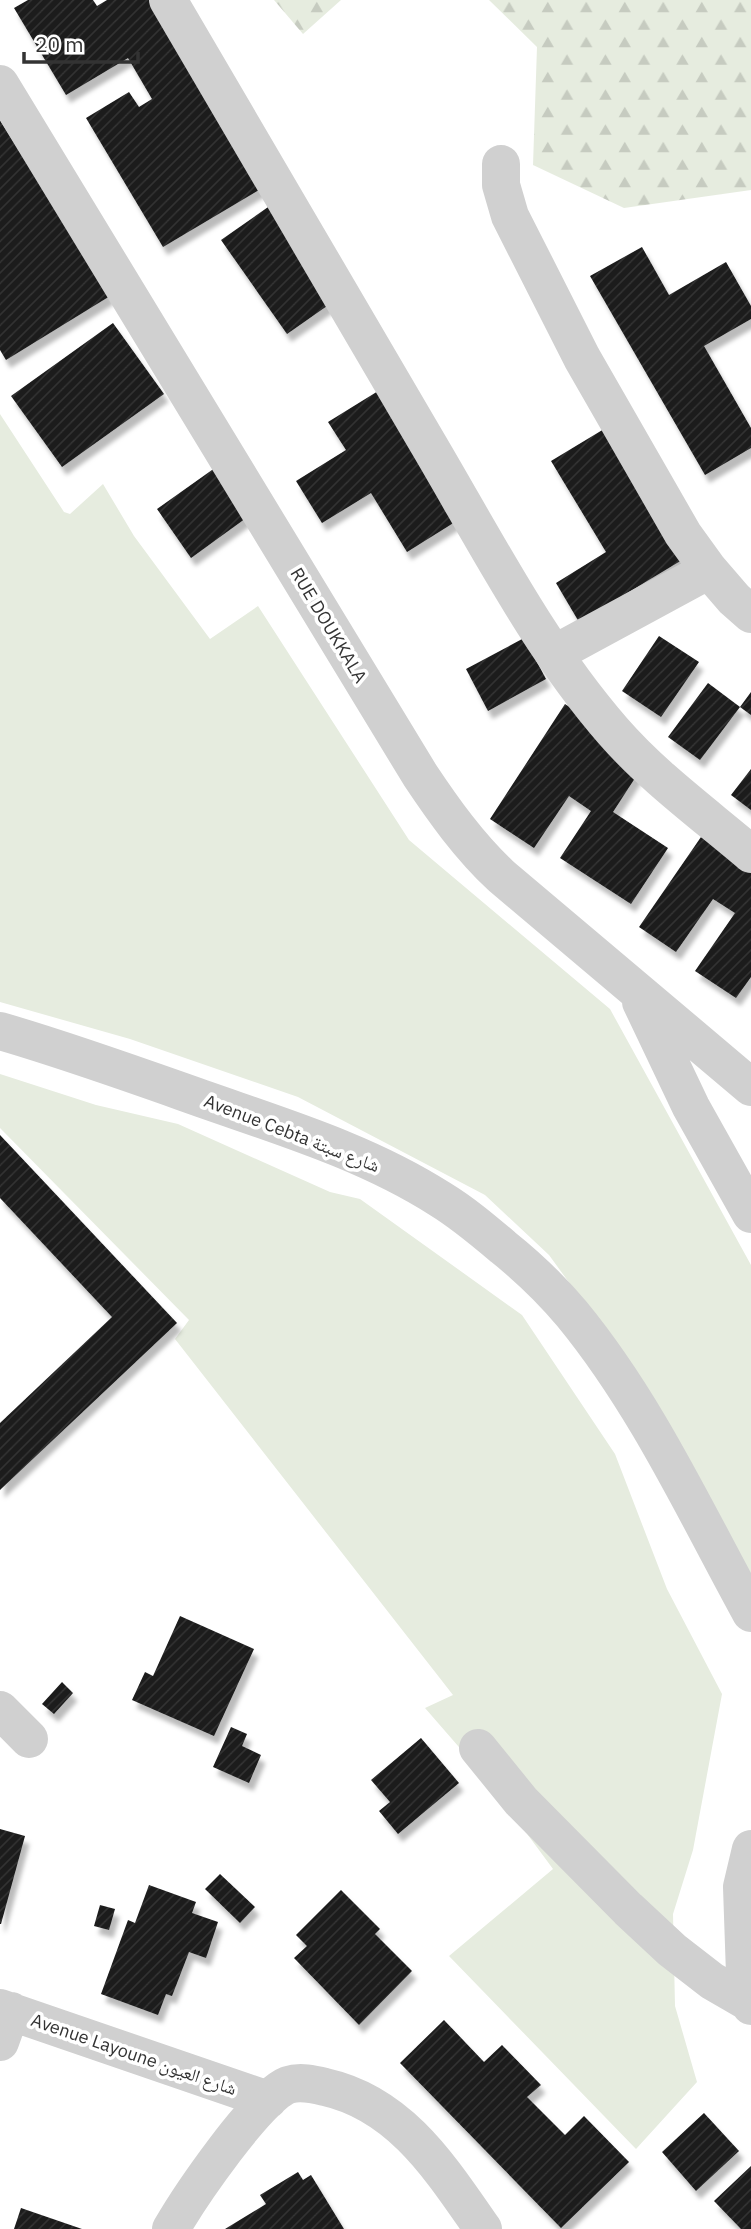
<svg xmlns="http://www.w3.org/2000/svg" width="751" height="2229" font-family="'IBM Plex Sans','Noto Naskh Arabic',sans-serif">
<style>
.grass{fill:#e6ecdf}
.forest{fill:url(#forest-firs)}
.building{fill:url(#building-hatch);filter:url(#shadow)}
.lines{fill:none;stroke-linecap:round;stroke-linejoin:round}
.minor{stroke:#d0d0d0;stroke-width:38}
.labels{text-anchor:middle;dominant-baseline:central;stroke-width:7;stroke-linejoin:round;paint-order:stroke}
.street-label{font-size:18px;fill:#333;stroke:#fff}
</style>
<defs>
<pattern id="forest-firs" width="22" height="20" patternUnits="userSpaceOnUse" patternTransform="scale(1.75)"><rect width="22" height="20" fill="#e6ecdf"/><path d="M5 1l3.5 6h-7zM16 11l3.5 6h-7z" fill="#c6cbc0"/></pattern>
<pattern id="building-hatch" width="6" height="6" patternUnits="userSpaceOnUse" patternTransform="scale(1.75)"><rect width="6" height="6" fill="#1a1a1a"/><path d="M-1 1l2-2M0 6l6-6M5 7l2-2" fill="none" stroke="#333"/></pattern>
<filter id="shadow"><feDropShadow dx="4.5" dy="8" stdDeviation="2" flood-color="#0004"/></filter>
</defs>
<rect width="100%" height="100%" fill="#fff"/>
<!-- grass -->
<path class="grass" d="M 0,414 L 64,512 L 70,514 L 103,484 L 134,536 L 210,639 L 258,606 L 409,840 L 610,1009 L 751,1265 L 751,1579 L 608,1336 L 549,1255 L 485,1195 L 298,1097 L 130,1039 L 0,1002 Z
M 0,1074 L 96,1105 L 178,1124 L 330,1192 L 360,1199 L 522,1315 L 615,1454 L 667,1589 L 722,1694 L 693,1850 L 673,1914 L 675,2006 L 697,2082 L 636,2149 L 449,1956 L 553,1869 L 485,1777 L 425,1708 L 453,1695 L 175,1339 L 189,1320 L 0,1128 Z"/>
<!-- forest -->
<path class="forest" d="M 274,0 L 341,0 L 303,34 Z
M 489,0 L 751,0 L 751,190 L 624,208 L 533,165 L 537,47 Z"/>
<!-- building -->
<path class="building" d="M 28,0 L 93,0 L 97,6 L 107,0 L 154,0 L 264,187 L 163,247 L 86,118 L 129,92 L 139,107 L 152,99 L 128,58 L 66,95 L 14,8 Z
M 0,120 L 110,296 L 6,360 L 0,350 Z
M 271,205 L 337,299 L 287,334 L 221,240 Z
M 642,247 L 669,295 L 726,262 L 751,306 L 751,319 L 704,346 L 751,428 L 751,448 L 705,475 L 590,276 Z
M 113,323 L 164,394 L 62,467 L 11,396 Z
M 383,388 L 463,517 L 407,552 L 371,493 L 322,523 L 296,481 L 346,450 L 328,422 Z
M 609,426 L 687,557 L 579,622 L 556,583 L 606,552 L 551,461 Z
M 219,465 L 253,513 L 191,558 L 157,509 Z
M 659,636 L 699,662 L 661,717 L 622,691 Z
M 524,638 L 546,679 L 488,711 L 466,669 Z
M 708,683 L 740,707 L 700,760 L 668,737 Z
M 751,692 L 751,715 L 740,707 Z
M 565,704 L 648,758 L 613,812 L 668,848 L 631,904 L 560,858 L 591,811 L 569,796 L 534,848 L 490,819 Z
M 751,769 L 751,810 L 731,795 Z
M 701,837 L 751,871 L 751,977 L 736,998 L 695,971 L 735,913 L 713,899 L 676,952 L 639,927 Z
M 0,1135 L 177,1323 L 0,1490 L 0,1423 L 112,1317 L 0,1198 Z
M 180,1616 L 254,1649 L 214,1736 L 132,1700 L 145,1672 L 153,1676 Z
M 62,1682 L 73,1693 L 54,1714 L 42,1704 Z
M 231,1727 L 247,1734 L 242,1746 L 261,1755 L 249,1783 L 213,1767 Z
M 421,1738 L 459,1783 L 398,1834 L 379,1811 L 390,1802 L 371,1780 Z
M 0,1829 L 25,1836 L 1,1924 L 0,1924 Z
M 220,1874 L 255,1907 L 240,1923 L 205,1889 Z
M 149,1885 L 196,1902 L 192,1913 L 218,1922 L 206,1958 L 189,1952 L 172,1996 L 166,1994 L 158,2015 L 101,1994 L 128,1920 L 135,1923 Z
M 341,1890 L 380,1929 L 375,1934 L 412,1971 L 359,2025 L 294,1958 L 307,1946 L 296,1935 Z
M 100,1905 L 115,1909 L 109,1930 L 94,1926 Z
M 444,2020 L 484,2062 L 502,2045 L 541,2085 L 527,2097 L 565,2135 L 584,2116 L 629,2162 L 561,2228 L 400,2063 Z
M 704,2113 L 739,2151 L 696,2191 L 662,2152 Z
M 751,2166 L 751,2229 L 741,2229 L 714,2201 Z
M 298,2172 L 303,2180 L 311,2175 L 344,2229 L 225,2229 L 266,2204 L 260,2195 Z
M 21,2208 L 82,2229 L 14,2229 Z"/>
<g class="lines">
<!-- minor -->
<path class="minor" d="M 168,0 C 254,147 341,295 427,442 C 485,540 538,645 613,731 C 653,777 704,814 751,854
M 0,84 L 420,775 C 444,811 469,846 501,876 L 751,1087
M 501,164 L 501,185 L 510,216 L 582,358 L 683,534 L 709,570 L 734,599 L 751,614
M 554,654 L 709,570
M 641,1002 L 691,1107 L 751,1214
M 0,1031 C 69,1051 138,1076 206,1100 C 286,1128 368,1153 440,1199 C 463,1213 483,1230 503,1247 C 528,1267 551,1289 572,1314 C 646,1404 695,1511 751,1613
M 0,1710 L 29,1739
M 478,1748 L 521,1801 L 628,1909 L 672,1950 L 712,1981 L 750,2003
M 751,1849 L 742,1887 L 745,1974 L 751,2006
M 0,2008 L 268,2100
M 0,2042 L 11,2011
M 171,2229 C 189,2198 257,2097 288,2085 C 300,2081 313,2084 325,2087 C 401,2104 441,2169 483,2229"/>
</g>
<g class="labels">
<!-- street labels -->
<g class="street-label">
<text transform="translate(329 625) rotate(59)">RUE DOUKKALA</text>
<text transform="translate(292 1133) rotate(21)">Avenue Cebta شارع سبتة</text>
<text transform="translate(134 2054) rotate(19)">Avenue Layoune شارع العيون</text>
</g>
</g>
<!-- scale -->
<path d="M24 52v10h114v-10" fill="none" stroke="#333333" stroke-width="3.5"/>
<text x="35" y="52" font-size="21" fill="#333333" stroke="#ffffff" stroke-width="5" paint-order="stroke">20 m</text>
</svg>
